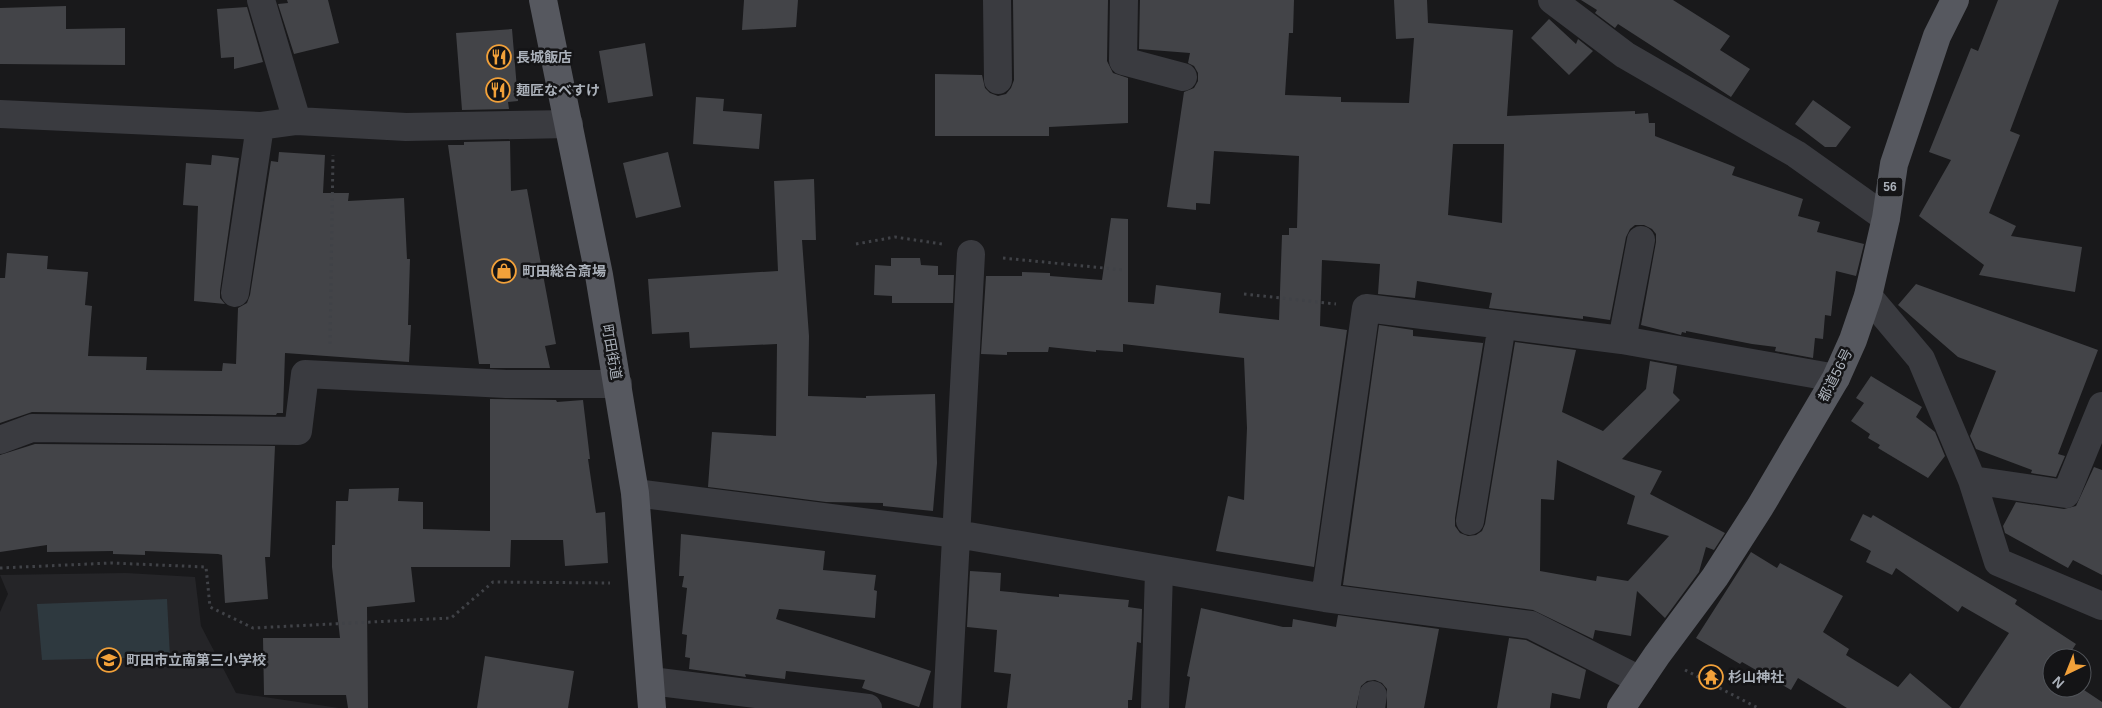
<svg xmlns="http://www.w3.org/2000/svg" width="2102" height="708" font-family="Arial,'Noto Sans JP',sans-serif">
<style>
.built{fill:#252528}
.water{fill:#2e393f}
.building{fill:#434448;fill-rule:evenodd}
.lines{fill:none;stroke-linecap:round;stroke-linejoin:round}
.path{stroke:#404247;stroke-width:3;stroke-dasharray:2.5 4;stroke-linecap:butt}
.minor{stroke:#3a3b40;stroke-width:28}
.major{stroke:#56585f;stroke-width:28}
.labels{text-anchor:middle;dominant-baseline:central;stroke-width:5;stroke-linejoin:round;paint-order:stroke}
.shield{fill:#141416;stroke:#7e8289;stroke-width:1}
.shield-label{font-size:12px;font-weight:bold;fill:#abb1ba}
.poi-label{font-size:14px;font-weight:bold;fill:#abb1ba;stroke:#141416;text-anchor:start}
.street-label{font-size:14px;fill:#abb1ba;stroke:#141416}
</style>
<rect width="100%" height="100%" fill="#19191b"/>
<!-- built -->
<path class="built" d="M 126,573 L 195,577 L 201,626 L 236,693 L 339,708 L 0,708 L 0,612 L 8,594 L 0,575 Z"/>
<!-- water -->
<path class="water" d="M 167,599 L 170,657 L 42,660 L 37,604 Z"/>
<!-- building -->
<path class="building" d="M 287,0 L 328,0 L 339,43 L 294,54 L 278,4 L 288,3 Z
M 744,0 L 798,0 L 796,27 L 742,30 Z
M 1013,0 L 1108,0 L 1107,61 L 1113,73 L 1128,78 L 1128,123 L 1049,127 L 1049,136 L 935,136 L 935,74 L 982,75 L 985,88 L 990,93 L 998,96 L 1006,94 L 1011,88 L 1014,80 Z
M 1140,0 L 1294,0 L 1293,33 L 1289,33 L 1285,95 L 1341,97 L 1341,102 L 1409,103 L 1414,38 L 1396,39 L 1394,0 L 1427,0 L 1428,23 L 1513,30 L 1507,116 L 1635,111 L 1635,114 L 1648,113 L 1649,123 L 1655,123 L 1655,136 L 1735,167 L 1732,175 L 1803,199 L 1798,216 L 1820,222 L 1817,232 L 1864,244 L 1856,276 L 1836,271 L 1831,316 L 1825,315 L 1823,339 L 1815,338 L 1813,358 L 1775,351 L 1776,347 L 1752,344 L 1686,331 L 1686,333 L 1682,332 L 1681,335 L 1641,325 L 1656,242 L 1656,234 L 1652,229 L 1644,225 L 1635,225 L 1630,229 L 1626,237 L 1610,320 L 1583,316 L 1583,319 L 1489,308 L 1492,293 L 1417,281 L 1415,298 L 1378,294 L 1380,264 L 1322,260 L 1320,326 L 1347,330 L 1314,567 L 1216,551 L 1228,496 L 1244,500 L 1247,428 L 1244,358 L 1123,344 L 1123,352 L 1096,350 L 1096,352 L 1049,347 L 1048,352 L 1007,352 L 1007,355 L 981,354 L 986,276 L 1022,276 L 1022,272 L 1050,273 L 1050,276 L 1102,280 L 1111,218 L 1128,219 L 1128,302 L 1154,304 L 1156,285 L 1221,293 L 1219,313 L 1279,320 L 1282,235 L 1289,235 L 1289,228 L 1297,228 L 1299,156 L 1214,151 L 1210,204 L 1196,203 L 1196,210 L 1167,207 L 1184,92 L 1194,88 L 1198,81 L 1198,73 L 1194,66 L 1188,63 L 1190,53 L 1139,49 ZM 1453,144 L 1504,144 L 1502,223 L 1448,215 Z
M 1581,0 L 1673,0 L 1730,36 L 1720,50 L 1750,69 L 1731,97 L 1618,24 L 1615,28 L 1595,13 L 1597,10 Z
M 1998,0 L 2059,0 L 2010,131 L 2020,135 L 1989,213 L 2016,226 L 2011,236 L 2082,247 L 2075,292 L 1979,275 L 1984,265 L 1919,216 L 1951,160 L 1929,152 L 1971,48 L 1978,51 Z
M 66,6 L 66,29 L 125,28 L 125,65 L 0,64 L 0,8 Z
M 247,7 L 263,62 L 234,69 L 234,57 L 221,58 L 217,9 Z
M 1549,19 L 1576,44 L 1578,39 L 1593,51 L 1569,75 L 1531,38 Z
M 512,29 L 518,101 L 508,102 L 509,109 L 462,110 L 456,33 Z
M 645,43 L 653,96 L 608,103 L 599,51 Z
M 696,97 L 724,99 L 723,111 L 762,114 L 759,149 L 693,144 Z
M 1813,100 L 1851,127 L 1836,147 L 1825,147 L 1795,124 Z
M 510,141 L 511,191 L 527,189 L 556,344 L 545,346 L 550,368 L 490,368 L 490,364 L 479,364 L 448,145 L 464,145 L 464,142 Z
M 279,152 L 325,155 L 323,193 L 349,193 L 348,201 L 404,198 L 407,259 L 410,259 L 408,325 L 411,325 L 409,362 L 285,353 L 283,413 L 277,413 L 276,415 L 32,412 L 0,423 L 0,278 L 5,278 L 7,253 L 48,256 L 47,269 L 88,272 L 85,305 L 92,306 L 88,356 L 147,357 L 146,370 L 222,371 L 223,363 L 236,364 L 238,308 L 247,303 L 250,295 L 271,161 L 278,162 Z
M 668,152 L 681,207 L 636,218 L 623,163 Z
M 212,155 L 239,158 L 220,291 L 220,298 L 225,304 L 194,301 L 198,206 L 183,205 L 186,163 L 211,165 Z
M 814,179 L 816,240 L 802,240 L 809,336 L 808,396 L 866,398 L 866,396 L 935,394 L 937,463 L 933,511 L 883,506 L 883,503 L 826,502 L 708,487 L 712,432 L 776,436 L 777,344 L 690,348 L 689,332 L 652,334 L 648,279 L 778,271 L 774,181 Z
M 891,258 L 920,258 L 921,265 L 938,266 L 938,275 L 954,275 L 953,303 L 892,303 L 892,296 L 874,295 L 875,265 L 891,266 Z
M 1916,284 L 2098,350 L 2058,454 L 2065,456 L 2056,477 L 2031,473 L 2032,470 L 1976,449 L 1970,436 L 1996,371 L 1958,357 L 1898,305 Z
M 1379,325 L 1413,330 L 1413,336 L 1483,343 L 1484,338 L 1455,518 L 1455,526 L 1460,533 L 1468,536 L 1476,535 L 1482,531 L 1485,524 L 1515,342 L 1576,350 L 1562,412 L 1603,431 L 1646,389 L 1650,361 L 1677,366 L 1673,393 L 1680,400 L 1622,459 L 1662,471 L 1650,494 L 1725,533 L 1714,550 L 1706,547 L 1699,572 L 1665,618 L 1637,591 L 1631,636 L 1595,630 L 1593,639 L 1533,610 L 1343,585 ZM 1557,460 L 1635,496 L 1627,524 L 1669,536 L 1628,581 L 1597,576 L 1596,581 L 1540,571 L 1541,499 L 1554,500 Z
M 1871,376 L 1922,407 L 1916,417 L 1935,432 L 1945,456 L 1928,478 L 1878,448 L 1880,445 L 1868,438 L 1870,434 L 1851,421 L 1864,403 L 1856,398 Z
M 490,399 L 556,400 L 557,402 L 583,400 L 590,459 L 588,459 L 596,513 L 605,512 L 608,563 L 565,566 L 563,540 L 511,540 L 510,567 L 411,567 L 415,602 L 367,607 L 368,708 L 348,708 L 346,695 L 264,695 L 263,638 L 340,638 L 332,567 L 332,545 L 335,545 L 336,501 L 348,501 L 349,489 L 399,488 L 398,501 L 423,502 L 423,529 L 490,531 Z
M 35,444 L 275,446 L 270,557 L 265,557 L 268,599 L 225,603 L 222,555 L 218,554 L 145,551 L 145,555 L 113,554 L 113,551 L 47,552 L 47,545 L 0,552 L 0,455 Z
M 2094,467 L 2102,470 L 2102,575 L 2073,560 L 2068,568 L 2005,533 L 2003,526 L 2016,502 L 2064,509 L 2076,506 Z
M 1863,514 L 1871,518 L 1873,515 L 2017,600 L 2015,604 L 2076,644 L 2067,658 L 2052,658 L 2052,688 L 2081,688 L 2102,702 L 2102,708 L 1959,708 L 2009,633 L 1962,606 L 1958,612 L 1896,568 L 1892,575 L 1866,562 L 1871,551 L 1850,540 Z
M 681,534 L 825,551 L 823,570 L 876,575 L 874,590 L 877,591 L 875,618 L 779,609 L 776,619 L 931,671 L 919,707 L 862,688 L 865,680 L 786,671 L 785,679 L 745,674 L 746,677 L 689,669 L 690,658 L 685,657 L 687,635 L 682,634 L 687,588 L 682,587 L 684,576 L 679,576 Z
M 1751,552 L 1777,568 L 1780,563 L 1843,596 L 1823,632 L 1849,649 L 1846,655 L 1898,687 L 1910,673 L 1952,708 L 1847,708 L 1798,678 L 1791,690 L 1742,662 L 1740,664 L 1696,638 Z
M 970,571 L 1001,573 L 1000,591 L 1059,597 L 1059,594 L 1129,600 L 1128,607 L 1142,609 L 1141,643 L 1137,642 L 1132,700 L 1128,700 L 1128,708 L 1007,708 L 1011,674 L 994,672 L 997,630 L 967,627 Z
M 1201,608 L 1283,627 L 1292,627 L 1293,619 L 1336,627 L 1338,615 L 1439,629 L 1424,708 L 1387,708 L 1387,689 L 1382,683 L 1375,680 L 1367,681 L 1361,686 L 1356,708 L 1185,708 L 1190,677 L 1187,676 Z
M 1509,638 L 1526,640 L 1586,670 L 1580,699 L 1552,693 L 1550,708 L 1497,708 Z
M 485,656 L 574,671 L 568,708 L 477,708 Z"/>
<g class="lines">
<!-- path -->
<path class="path" d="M 856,244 L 895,237 L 942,244
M 1003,258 L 1124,270
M 1244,294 L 1336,304
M 330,344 L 333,155
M 0,568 L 111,563 L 206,567 L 210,607 L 253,628 L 451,618 L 493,582 L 610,583
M 1685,670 L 1758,708"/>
<!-- minor -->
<path class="minor" d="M 261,0 L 297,121
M 997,0 L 998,80
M 1124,0 L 1123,61 L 1183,77
M 1552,0 L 1625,55 L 1796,154 L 1886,218
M 0,114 L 260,126 L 297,121 L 406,127 L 569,124
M 235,293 L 260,126
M 1868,296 L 1921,359 L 1972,480 L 1998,562 L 2102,606
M 1622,340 L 1641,240
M 0,440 L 32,428 L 298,431 L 305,374 L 506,384 L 618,384
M 1972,480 L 2066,494 L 2102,406
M 635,493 L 957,534 L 1325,598 L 1531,625 L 1640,680
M 1470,521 L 1502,325
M 1325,598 L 1366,308 L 1622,340 L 1836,378
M 651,681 L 868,708
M 947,708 L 971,254
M 1155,708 L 1159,571
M 1371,708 L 1373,695"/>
<!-- major -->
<path class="major" d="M 543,0 L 599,275 L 635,493 L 652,708
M 1621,708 L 1657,655 L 1715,577 L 1760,507 L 1836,378 L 1853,340 L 1868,296 L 1886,218 L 1894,164 L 1937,36 L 1955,0"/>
</g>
<!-- icons -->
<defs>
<g id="restaurant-ring" transform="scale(1.25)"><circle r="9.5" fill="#141416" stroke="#f2a13a" stroke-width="1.5"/><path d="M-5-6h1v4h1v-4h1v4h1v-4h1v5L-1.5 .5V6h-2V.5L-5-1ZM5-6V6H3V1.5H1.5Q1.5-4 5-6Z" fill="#f2a13a"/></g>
<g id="shop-ring" transform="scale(1.25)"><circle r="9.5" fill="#141416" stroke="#f2a13a" stroke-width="1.5"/><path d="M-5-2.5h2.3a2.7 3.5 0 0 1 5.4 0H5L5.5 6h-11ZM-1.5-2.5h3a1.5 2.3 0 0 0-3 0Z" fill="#f2a13a"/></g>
<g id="school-ring" transform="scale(1.25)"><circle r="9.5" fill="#141416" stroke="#f2a13a" stroke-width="1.5"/><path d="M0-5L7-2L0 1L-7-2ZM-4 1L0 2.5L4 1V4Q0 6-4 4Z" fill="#f2a13a"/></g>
<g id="temple-ring" transform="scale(1.25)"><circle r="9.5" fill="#141416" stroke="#f2a13a" stroke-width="1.5"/><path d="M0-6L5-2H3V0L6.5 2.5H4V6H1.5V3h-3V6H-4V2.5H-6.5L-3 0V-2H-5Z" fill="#f2a13a"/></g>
</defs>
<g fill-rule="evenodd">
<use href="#restaurant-ring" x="499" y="57"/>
<use href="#restaurant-ring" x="498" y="90"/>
<use href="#shop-ring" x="504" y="271"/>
<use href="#school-ring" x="109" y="660"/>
<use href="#temple-ring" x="1711" y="677"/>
</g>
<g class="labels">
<!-- shield labels -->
<rect class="shield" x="1877.5" y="177.5" width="25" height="19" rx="4"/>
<g class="shield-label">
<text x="1890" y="187">56</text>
</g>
<!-- poi labels -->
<g class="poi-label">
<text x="516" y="57">長城飯店</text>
<text x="516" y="90">麺匠なべすけ</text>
<text x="522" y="271">町田総合斎場</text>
<text x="126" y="660">町田市立南第三小学校</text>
<text x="1728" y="677">杉山神社</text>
</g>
<!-- street labels -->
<g class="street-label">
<text transform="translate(612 352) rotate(80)">町田街道</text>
<text transform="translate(1835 375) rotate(-63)">都道56号</text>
</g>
</g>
<!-- north arrow -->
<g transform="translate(2067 673) rotate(223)"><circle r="24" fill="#141416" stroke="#505358"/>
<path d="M0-4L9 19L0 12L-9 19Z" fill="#f2a13a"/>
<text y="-8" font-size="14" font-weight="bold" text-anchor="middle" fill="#abb1ba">N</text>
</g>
</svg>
